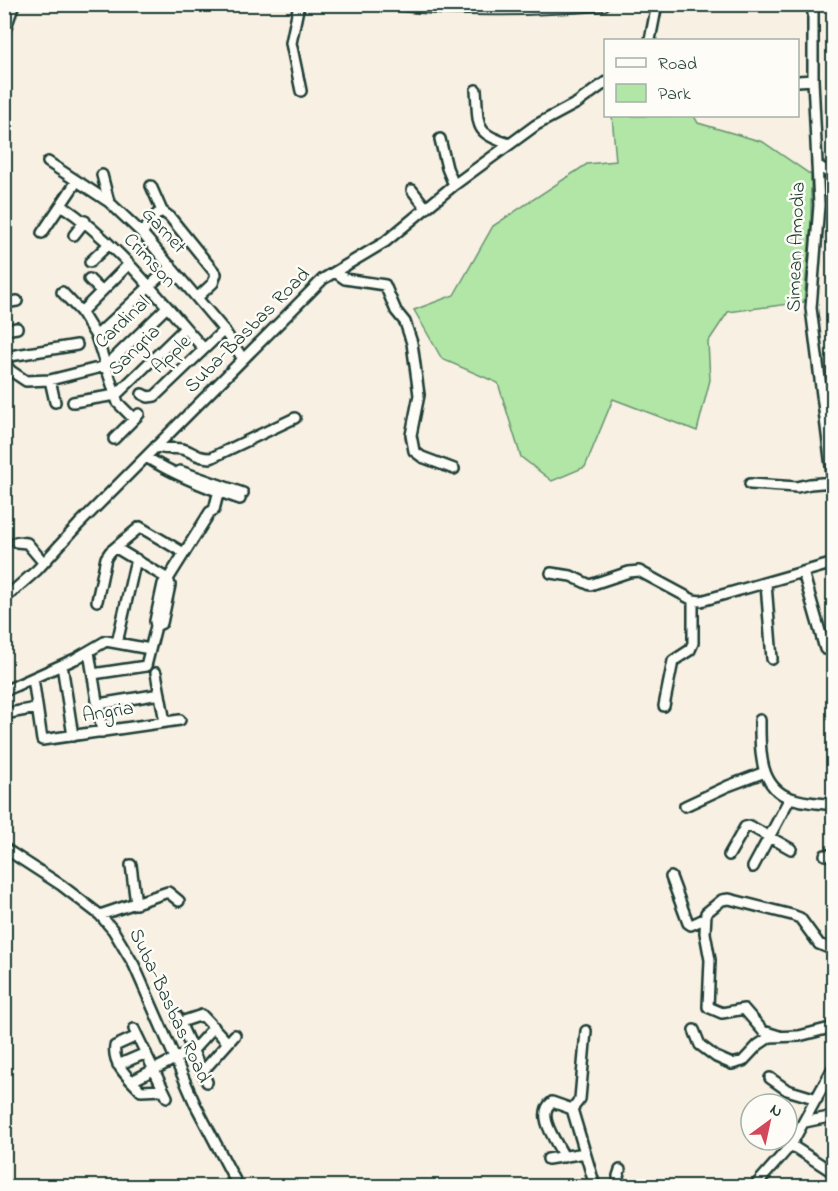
<svg xmlns="http://www.w3.org/2000/svg" width="838" height="1191" font-family="'Indie Flower',sans-serif">
<style>
.green{fill:#b1e6a7;stroke:#68926e;stroke-width:1.5}
.lines{fill:none;stroke-linecap:round;stroke-linejoin:round}
.minor-casing{stroke:#1f3d34;stroke-width:14}
.major-casing{stroke:#1f3d34;stroke-width:16}
.minor{stroke:#fdfcf7;stroke-width:9}
.major{stroke:#fdfcf7;stroke-width:12}
.labels{text-anchor:middle;dominant-baseline:central;stroke-width:5;stroke-linejoin:round;paint-order:stroke}
.street-label{font-size:20px;fill:#1f3d34;stroke:#fdfcf7}
</style>
<rect width="100%" height="100%" fill="#f7f0e3"/>
<filter id="ink" filterUnits="userSpaceOnUse"><feTurbulence type="fractalNoise" baseFrequency=".0167" numOctaves="2"/><feDisplacementMap in="SourceGraphic" scale="12" xChannelSelector="R" yChannelSelector="G"/><feConvolveMatrix kernelMatrix="1 2 1 2 8 2 1 2 1" color-interpolation-filters="sRGB"/></filter>
<g filter="url(#ink)">
<!-- green -->
<path class="green" d="M 612,116 L 694,116 L 698,123 L 763,142 L 811,175 L 811,222 L 804,302 L 728,312 L 708,342 L 710,380 L 697,431 L 613,399 L 585,467 L 552,481 L 521,457 L 498,383 L 442,359 L 414,310 L 454,295 L 493,226 L 587,164 L 616,161 Z"/>
<g class="lines">
<!-- minor casing -->
<g class="minor-casing">
<path id="minor" d="M 299,4 L 291,43 L 301,91
M 813,4 L 813,80 L 819,205 L 811,308 L 834,490
M 4,33 L 14,4
M 650,40 L 657,4
M 798,81 L 813,80
M 476,90 C 479,126 473,133 510,144
M 440,139 L 447,168 L 454,185
M 48,162 L 109,202 L 142,233 L 224,330 L 243,359
M 817,165 L 834,176
M 102,175 L 109,202
M 151,186 L 162,211 L 170,217 L 216,274 L 213,283 L 198,297
M 412,190 L 426,208
M 61,205 C 118,243 159,299 204,349
M 42,233 L 77,181
M 142,233 L 157,214 L 162,211
M 74,235 L 85,221
M 90,262 L 109,244
M 335,272 L 345,279 L 385,285 L 396,311 L 405,322 L 412,343 L 419,395 L 411,435 L 414,451 L 422,457 L 454,469
M 89,279 L 101,291
M 62,292 L 81,312 L 96,336 L 118,403 L 134,419
M 4,303 L 17,301
M 81,312 L 129,264
M 4,330 L 17,328
M 96,336 L 171,266
M 4,357 L 77,345
M 4,363 L 11,371 L 26,381 L 50,380 L 106,366 L 167,307
M 50,380 L 55,402
M 142,394 L 148,397 L 155,396 L 224,330
M 73,402 L 116,395 L 185,328
M 114,439 L 139,414
M 156,446 C 165,451 172,447 182,449 C 194,451 194,458 211,458 L 295,418
M 146,457 C 176,476 207,488 240,499
M 180,471 L 243,493
M 750,484 L 797,487 L 810,484 L 833,482
M 16,542 L 27,543 L 43,562
M 116,548 L 168,579
M 803,572 L 825,649
M 551,573 L 571,576 L 590,585 L 629,572 L 639,571 L 693,600 L 701,601 L 834,563
M 766,584 L 772,659
M 4,599 L 37,570 L 79,524 L 323,279 L 385,242 L 454,185 L 536,125 L 577,103 L 606,82
M 97,601 L 106,558 L 110,552 L 140,527 L 184,553
M 156,626 L 162,623 L 170,585 L 168,579
M 117,643 L 136,559
M 89,652 L 102,732
M 62,665 L 73,736
M 156,673 L 165,722
M 93,674 L 146,666 L 156,626 L 155,621 L 163,584 L 168,579 L 210,512 L 214,510 L 220,486
M 33,678 L 42,740 L 180,720
M 4,691 L 75,659 L 106,641 L 150,649
M 99,704 L 160,694
M 664,706 L 673,661 L 690,650 L 693,643 L 693,600
M 4,714 L 37,708
M 760,720 C 760,747 758,788 791,798 C 804,803 820,803 834,805
M 685,806 L 728,786 L 765,772
M 4,848 L 61,885 L 100,915 L 113,930 L 134,965 L 195,1104 L 238,1186
M 729,855 L 745,827 L 750,826 L 791,849
M 825,855 L 834,855
M 131,865 L 136,904
M 753,867 L 790,798
M 671,877 L 688,923 L 691,925 L 704,919
M 100,915 L 168,892 L 179,901
M 177,1016 L 207,1082
M 181,1022 L 202,1015 L 228,1043
M 134,1029 L 167,1097
M 694,1030 L 700,1045 L 716,1057 L 732,1064 L 743,1061 L 758,1045 L 770,1037 L 799,1036 L 834,1027
M 137,1036 L 115,1046 C 112,1065 129,1078 141,1091 L 163,1090
M 779,1036 L 763,1031 L 744,1009 L 722,1013 L 708,1007 L 710,960 L 705,933 L 706,913 L 722,900 L 729,899 L 792,915 L 800,918 L 819,944 L 834,950
M 118,1065 L 146,1053
M 203,1071 L 235,1035
M 770,1078 L 787,1090 L 817,1099
M 132,1081 L 194,1049 L 214,1027
M 572,1109 L 580,1099 L 586,1031
M 572,1109 L 595,1186
M 805,1122 L 834,1116
M 791,1145 L 834,1173
M 564,1157 C 557,1142 535,1115 552,1102 L 572,1109
M 548,1159 L 585,1153
M 619,1186 L 618,1176 L 620,1170
M 755,1186 L 791,1145 L 834,1066"/>
</g>
<!-- major casing -->
<g class="major-casing">
<path id="major" d="M 397,4 C 466,11 534,9 603,4"/>
</g>
<!-- minor -->
<use href="#minor" class="minor"/>
<!-- major -->
<use href="#major" class="major"/>
</g>
</g>
<g class="labels">
<!-- street labels -->
<g class="street-label">
<text transform="translate(163 231) rotate(47)">Garnet</text>
<text transform="translate(797 247) rotate(-88)">Simean Amodia</text>
<text transform="translate(149 261) rotate(47)">Crimson</text>
<text transform="translate(123 323) rotate(-43)">Cardinal</text>
<text transform="translate(248 331) rotate(-45)">Suba-Basbas Road</text>
<text transform="translate(135 351) rotate(-44)">Sangria</text>
<text transform="translate(172 355) rotate(-44)">Apple</text>
<text transform="translate(108 713) rotate(-9)">Angria</text>
<text transform="translate(169 1006) rotate(65)">Suba-Basbas Road</text>
</g>
</g>
<!-- margin -->
<rect width="838" height="1191" fill="none" stroke="#fdfcf7" stroke-width="24"/>
<rect x="12" y="12" width="814" height="1167" fill="none" stroke="#1f3d34" stroke-width="2" filter="url(#ink)"/>
<!-- legend -->
<rect x="604" y="39" width="195" height="78" fill="#fdfcf7" stroke="#a4b0a9" stroke-width="1.5"/>
<rect x="616" y="58" width="30" height="9" fill="#fdfcf7" stroke="#a4b0a9" stroke-width="1.5"/>
<text x="658" y="69" font-size="18" fill="#1f3d34">Road</text>
<rect x="616" y="84" width="30" height="18" fill="#b1e6a7" stroke="#a4b0a9" stroke-width="1.5"/>
<text x="658" y="99" font-size="18" fill="#1f3d34">Park</text>
<!-- north arrow -->
<g transform="translate(769 1122) rotate(33)"><circle r="28" fill="#fdfcf7" stroke="#a4b0a9" stroke-width="1.5"/>
<path d="M0-4.5L10 22L0 15L-10 22Z" fill="#d1495b"/>
<text y="-9" font-size="16" font-weight="bold" text-anchor="middle" fill="#1f3d34">N</text>
</g>
</svg>
